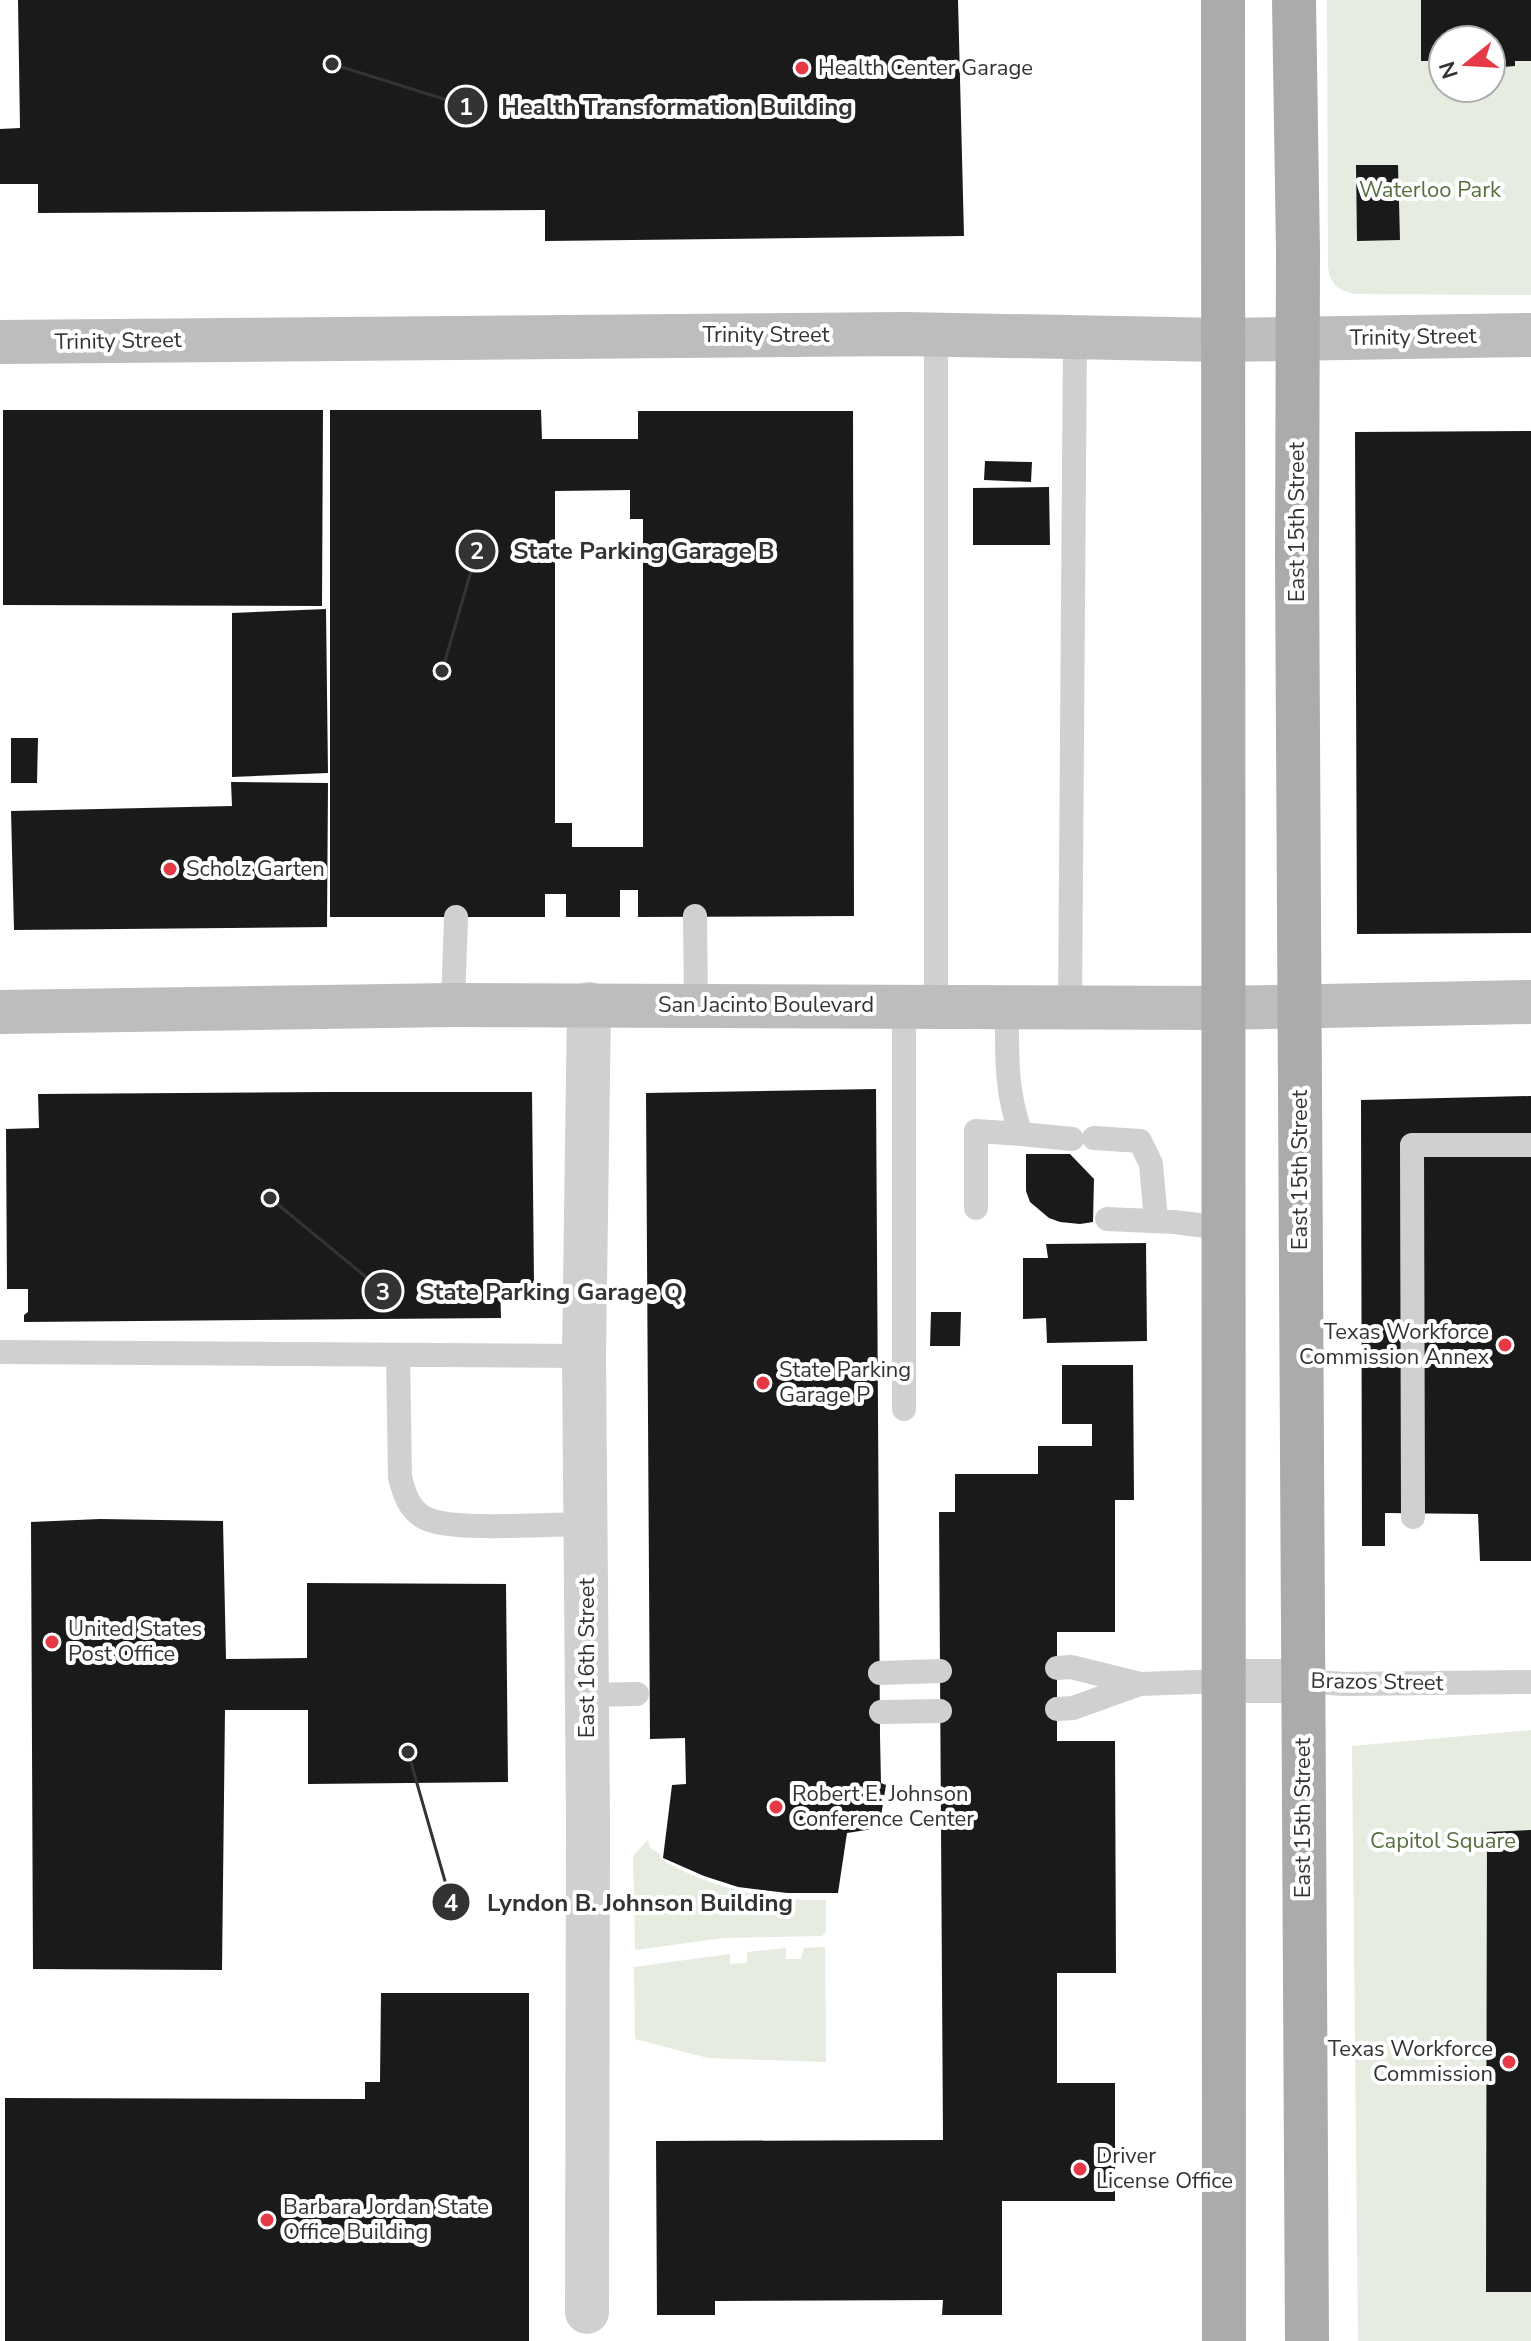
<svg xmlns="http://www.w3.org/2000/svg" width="1531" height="2341" font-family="'Nunito Sans',sans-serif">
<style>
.green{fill:#e6ecdf;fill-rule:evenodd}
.building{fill:#1a1a1a;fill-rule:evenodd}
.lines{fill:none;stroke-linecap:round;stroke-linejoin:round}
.service{stroke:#d0d0d0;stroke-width:24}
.minor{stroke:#d0d0d0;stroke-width:44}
.secondary{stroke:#bdbdbd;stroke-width:44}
.primary{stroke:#ababab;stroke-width:44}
.poi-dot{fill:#e63946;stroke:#fff;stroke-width:3}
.labels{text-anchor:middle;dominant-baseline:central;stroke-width:8;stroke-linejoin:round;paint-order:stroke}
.poi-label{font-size:22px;fill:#333;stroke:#fff;text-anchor:start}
.park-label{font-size:22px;fill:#56703f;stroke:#fff}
.street-label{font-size:22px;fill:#333;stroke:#fff}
.leader{fill:none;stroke:#333;stroke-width:3}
.callout-dot{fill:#333;stroke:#fff;stroke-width:3}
.mark-label{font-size:24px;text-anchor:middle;font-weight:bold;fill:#fff}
.callout-label{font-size:24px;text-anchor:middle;font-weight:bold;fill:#333;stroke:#fff;stroke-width:8;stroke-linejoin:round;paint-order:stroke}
</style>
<rect width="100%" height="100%" fill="#fff"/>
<!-- green -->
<path class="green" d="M 1327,0 L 1531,0 L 1531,295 L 1355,294 C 1337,291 1328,281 1328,263 ZM 1443,40 L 1491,40 L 1491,88 L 1443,88 Z
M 1531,1730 L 1531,2341 L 1358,2341 L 1352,1746 Z
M 648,1840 L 650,1848 L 660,1854 L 660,1858 C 704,1887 773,1902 826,1900 L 826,1932 L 822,1936 L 724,1938 L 635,1950 L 633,1856 Z
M 825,1947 L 826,2062 L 708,2058 L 635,2039 L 634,1967 L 730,1954 L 730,1964 L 747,1963 L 747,1952 L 786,1948 L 786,1959 L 801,1959 L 804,1948 Z"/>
<!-- building -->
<path class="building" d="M 18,0 L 958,0 L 964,236 L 545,241 L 545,210 L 38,213 L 38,184 L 0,184 L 0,129 L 20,128 Z
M 1421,0 L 1531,0 L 1531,61 L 1515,61 L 1515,66 L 1491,68 L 1491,40 L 1443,40 L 1443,61 L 1421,61 Z
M 1356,165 L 1398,165 L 1400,240 L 1357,241 Z
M 3,410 L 323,410 L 322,606 L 3,605 Z
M 330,410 L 541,410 L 542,439 L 638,439 L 638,411 L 853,411 L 854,916 L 638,917 L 638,890 L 620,890 L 620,917 L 566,917 L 566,894 L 545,894 L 545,917 L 330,917 ZM 630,490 L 630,519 L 643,519 L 643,847 L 572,847 L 572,823 L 555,823 L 555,491 Z
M 1531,431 L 1531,933 L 1357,934 L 1355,432 Z
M 985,461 L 1032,462 L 1031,482 L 984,480 Z
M 1049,487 L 1050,545 L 973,545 L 973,488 Z
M 326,609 L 328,773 L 232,777 L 232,613 Z
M 11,738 L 38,738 L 37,783 L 11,783 Z
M 231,782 L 328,783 L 327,927 L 14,930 L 11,811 L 232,806 Z
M 876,1089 L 880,1736 L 881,1783 L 886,1785 L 879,1828 L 847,1833 L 838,1893 L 787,1893 L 738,1887 L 704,1876 L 663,1858 L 672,1785 L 686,1784 L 685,1738 L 650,1739 L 646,1093 Z
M 329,1092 L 532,1092 L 534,1283 L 500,1283 L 501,1318 L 24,1322 L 24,1315 L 28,1312 L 28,1289 L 7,1289 L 6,1129 L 39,1128 L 38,1094 Z
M 1531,1096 L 1531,1561 L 1480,1561 L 1478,1514 L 1385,1513 L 1385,1546 L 1362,1546 L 1361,1100 Z
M 1026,1154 L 1070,1154 L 1094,1179 L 1093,1222 L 1080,1224 L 1060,1222 L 1049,1218 L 1030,1202 L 1026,1191 Z
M 1146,1243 L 1147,1341 L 1047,1343 L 1046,1318 L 1023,1319 L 1023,1258 L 1048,1258 L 1046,1244 Z
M 931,1312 L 961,1312 L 960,1346 L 930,1346 Z
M 1062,1365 L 1133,1365 L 1134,1500 L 1115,1500 L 1115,1632 L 1057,1632 L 1057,1741 L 1115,1741 L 1116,1973 L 1057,1973 L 1057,2083 L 1115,2083 L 1115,2201 L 1002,2201 L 1002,2315 L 942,2315 L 943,2300 L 715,2301 L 715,2315 L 657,2315 L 656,2141 L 943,2140 L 939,1512 L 955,1512 L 955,1474 L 1038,1474 L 1038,1446 L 1092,1446 L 1092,1424 L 1062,1424 Z
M 100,1519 L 223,1521 L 226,1659 L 307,1658 L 307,1583 L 506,1584 L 508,1782 L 308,1784 L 308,1710 L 225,1710 L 222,1970 L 33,1969 L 31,1522 Z
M 1531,1830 L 1531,2292 L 1486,2292 L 1487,1832 Z
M 381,1993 L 529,1993 L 529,2341 L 5,2341 L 5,2098 L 365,2099 L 365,2082 L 380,2082 Z"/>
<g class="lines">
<!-- service -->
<path class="service" d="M 695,916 L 696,1005
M 453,1005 L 456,917
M 904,1006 L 904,1409
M 936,1006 L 936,336
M 1007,1007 C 1007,1051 1005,1091 1021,1134 L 1072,1139
M 1070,1007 L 1075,336
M 1094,1138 L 1140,1141 L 1151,1164 L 1156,1221
M 976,1208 L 976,1131 L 1021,1134
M 1107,1219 L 1174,1222 L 1223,1228
M 0,1352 L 584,1356
M 398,1355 L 400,1477 C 404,1493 409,1510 425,1518 C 450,1532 552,1524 586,1524
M 1413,1517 L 1412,1145 L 1531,1145
M 1057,1668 L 1071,1667 L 1140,1684 L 1224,1681
M 880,1673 L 940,1671
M 1302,1681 L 1344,1684 L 1531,1682
M 587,1695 L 637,1694
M 1057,1709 L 1073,1708 L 1140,1684
M 881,1712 L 940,1711"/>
<!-- minor -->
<path class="minor" d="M 1224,1681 L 1302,1681
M 587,2312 L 588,1821 L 584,1356 L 589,1004"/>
<!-- secondary -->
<path class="secondary" d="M 0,342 L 904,334 L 1222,340 L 1531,335
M 0,1012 L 453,1005 L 1222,1008 L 1531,1002"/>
<!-- primary -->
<path class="primary" d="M 1223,0 L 1224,2341
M 1294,0 L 1298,252 L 1297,558 L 1307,2341"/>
</g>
<!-- markers -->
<g class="poi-dot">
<circle cx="802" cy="68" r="8"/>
<circle cx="170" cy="869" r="8"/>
<circle cx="1505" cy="1345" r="8"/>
<circle cx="763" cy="1383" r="8"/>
<circle cx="52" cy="1642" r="8"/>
<circle cx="776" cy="1807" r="8"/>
<circle cx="1509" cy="2062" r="8"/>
<circle cx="1080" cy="2169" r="8"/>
<circle cx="267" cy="2220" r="8"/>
</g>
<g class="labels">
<!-- poi labels -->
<g class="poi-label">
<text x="818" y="68">Health Center Garage</text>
<text x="186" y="869">Scholz Garten</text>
<text x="1489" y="1332" text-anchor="end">Texas Workforce<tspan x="1489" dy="25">Commission Annex</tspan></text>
<text x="779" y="1370">State Parking<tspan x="779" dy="25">Garage P</tspan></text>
<text x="68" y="1629">United States<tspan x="68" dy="25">Post Office</tspan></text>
<text x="792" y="1794">Robert E. Johnson<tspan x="792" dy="25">Conference Center</tspan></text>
<text x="1493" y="2049" text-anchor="end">Texas Workforce<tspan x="1493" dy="25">Commission</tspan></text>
<text x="1096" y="2156">Driver<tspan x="1096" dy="25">License Office</tspan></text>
<text x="283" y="2207">Barbara Jordan State<tspan x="283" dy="25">Office Building</tspan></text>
</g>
<!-- park labels -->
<g class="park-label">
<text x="1430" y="190">Waterloo Park</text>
<text x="1443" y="1841">Capitol Square</text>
</g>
<!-- street labels -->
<g class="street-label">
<text x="766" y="335">Trinity Street</text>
<text transform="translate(1413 337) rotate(-1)">Trinity Street</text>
<text transform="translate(118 341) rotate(-1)">Trinity Street</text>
<text transform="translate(1297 522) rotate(-90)">East 15th Street</text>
<text x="766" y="1005">San Jacinto Boulevard</text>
<text transform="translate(1300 1170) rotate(-90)">East 15th Street</text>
<text transform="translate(587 1658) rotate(-90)">East 16th Street</text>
<text transform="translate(1377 1682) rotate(1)">Brazos Street</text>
<text transform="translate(1303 1818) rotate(-90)">East 15th Street</text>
</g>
</g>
<!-- callouts -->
<path class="leader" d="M332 64L466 106M442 671L477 551M270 1198L383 1291M408 1752L451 1902"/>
<g class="callout-dot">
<circle cx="332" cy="64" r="8"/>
<circle cx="442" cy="671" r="8"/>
<circle cx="270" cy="1198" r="8"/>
<circle cx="408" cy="1752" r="8"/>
<circle cx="466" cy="106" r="20"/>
<circle cx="477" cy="551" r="20"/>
<circle cx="383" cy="1291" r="20"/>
<circle cx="451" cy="1902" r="20"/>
</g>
<g class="mark-label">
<text x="466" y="115">1</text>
<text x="477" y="559">2</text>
<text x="383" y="1300">3</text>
<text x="451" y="1911">4</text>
</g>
<g class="callout-label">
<text x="677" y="115">Health Transformation Building</text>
<text x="644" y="559">State Parking Garage B</text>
<text x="551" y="1300">State Parking Garage Q</text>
<text x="640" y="1911">Lyndon B. Johnson Building</text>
</g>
<!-- north arrow -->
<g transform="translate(1467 64) rotate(252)"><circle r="38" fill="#ffffff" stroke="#adadad" stroke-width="2"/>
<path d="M0-6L14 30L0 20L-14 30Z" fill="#e63946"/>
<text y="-12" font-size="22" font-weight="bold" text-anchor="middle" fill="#333333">N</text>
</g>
</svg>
